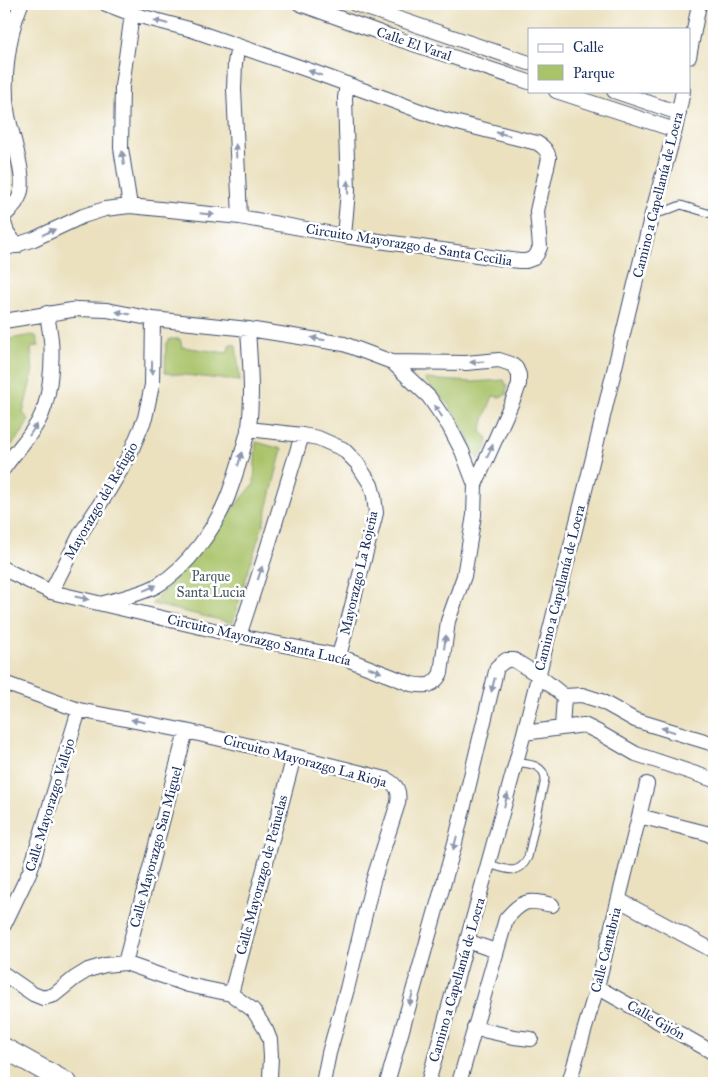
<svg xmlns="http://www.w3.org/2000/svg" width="718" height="1087" font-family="'IM FELL Great Primer',serif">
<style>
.green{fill:#a9c369;stroke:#627964}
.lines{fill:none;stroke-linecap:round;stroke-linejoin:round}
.lane-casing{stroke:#3a4a6d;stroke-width:9}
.street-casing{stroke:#3a4a6d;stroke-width:16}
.secondary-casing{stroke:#3a4a6d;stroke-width:22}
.lane{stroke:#fff;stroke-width:7}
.street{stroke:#fff;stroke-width:14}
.secondary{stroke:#fff;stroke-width:20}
.oneway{fill:#8d97ae}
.labels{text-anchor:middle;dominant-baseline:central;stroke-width:5;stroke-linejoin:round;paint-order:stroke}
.street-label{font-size:14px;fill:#1b2f5e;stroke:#fff}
.park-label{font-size:14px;fill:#465b61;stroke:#fff}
</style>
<rect width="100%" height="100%" fill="#fff"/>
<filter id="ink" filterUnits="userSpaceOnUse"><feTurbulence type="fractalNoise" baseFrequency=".02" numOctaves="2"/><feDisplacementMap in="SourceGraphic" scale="10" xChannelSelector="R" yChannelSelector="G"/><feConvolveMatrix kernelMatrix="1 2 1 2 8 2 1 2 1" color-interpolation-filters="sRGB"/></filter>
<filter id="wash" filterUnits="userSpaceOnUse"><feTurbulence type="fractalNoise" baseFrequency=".0096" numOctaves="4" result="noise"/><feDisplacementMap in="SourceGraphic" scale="20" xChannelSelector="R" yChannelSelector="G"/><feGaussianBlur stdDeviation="1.12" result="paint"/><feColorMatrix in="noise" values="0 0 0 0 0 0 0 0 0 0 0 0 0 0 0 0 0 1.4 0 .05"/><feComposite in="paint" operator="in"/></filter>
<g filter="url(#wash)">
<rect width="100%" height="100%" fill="#ebe1bf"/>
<!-- green -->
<path class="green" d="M 32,335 L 36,336 L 39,346 L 32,347 L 31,351 L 33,372 L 31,380 L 23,413 L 29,419 L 22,433 L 4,454 L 4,340 Z
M 170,339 L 180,339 L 182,347 L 227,353 L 230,344 L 236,345 L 240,381 L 165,373 L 166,344 Z
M 425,379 L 472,382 L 504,380 L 507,386 L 506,395 L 499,397 L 493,396 L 485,416 L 481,432 L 488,438 L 487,447 L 478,460 C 469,441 460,419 446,402 C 439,394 430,389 425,379 Z
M 256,442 L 282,449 L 265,518 L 242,590 L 233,623 L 152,604 L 254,484 Z"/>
</g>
<g filter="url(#ink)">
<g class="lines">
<!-- lane casing -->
<g class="lane-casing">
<path id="lane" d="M 652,214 L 663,212 L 681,205 L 714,215
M 489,864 C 505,869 519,877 528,857 L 545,779 C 544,764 528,764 516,762"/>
</g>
<!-- street casing -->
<g class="street-casing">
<path id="street" d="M 300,4 L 395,38 L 529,82
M 355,4 L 529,63
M 238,46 L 235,63 L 234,89 L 240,217
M 689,57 L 699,4
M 556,91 L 675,130
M 614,91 L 679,113
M 130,206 L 121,148 L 122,86 L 132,14
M 4,216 C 12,209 19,201 21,191 C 25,174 12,135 8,116 C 2,83 8,35 21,4
M 4,223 L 7,232 L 17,246
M 344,236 L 348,191 L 345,98 L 347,84
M 4,249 L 34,239 L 83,216 L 105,209 L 130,206 L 240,217 L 344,236 L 519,261 L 526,261 L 534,258 L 537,254 L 540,247 L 537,211 L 549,158 C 547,150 544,147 537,143 L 442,119 L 311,71 L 189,29 L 132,14 L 106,4
M 4,321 L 78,309 L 107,310 L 153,319 L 248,329 L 344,344 L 392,362 L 466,363 L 499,360 L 511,364 L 516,368 L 519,375 L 519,384 L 516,393 L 475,485 L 474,515 L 464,576 L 448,621 L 441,673 C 433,688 425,686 411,684 L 339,656 L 239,636 L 51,592 L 4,569
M 392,362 L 429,397 L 449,426 L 462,451 L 475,485
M 248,429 L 302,435 L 318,438 L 343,449 L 357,463 L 371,485 L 374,496 L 376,513 L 339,656
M 4,468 C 15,452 28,439 38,422 C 50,402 53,363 51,340 C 50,331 48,322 47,313
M 51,592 L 81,533 L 109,490 L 129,456 L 145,418 L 152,385 L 153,319
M 104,603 C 122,598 142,594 158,585 C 187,568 216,527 228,496 C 233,482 238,468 242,453 C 244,445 247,436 249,427 C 253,395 250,362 248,329
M 239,636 L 265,556 L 302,435
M 4,683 L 79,710 L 186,731 L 294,756 L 386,779 C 397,785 400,791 398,803 L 373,881 L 347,989 L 329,1053 L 323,1083
M 562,728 L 564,696
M 524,733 L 584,725 L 598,732 L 636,754 L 714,780
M 639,816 L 706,833 L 714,837
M 619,900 L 714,951
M 4,925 L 30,871 L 79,710
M 467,941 L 496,951
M 125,963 L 186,731
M 4,974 L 33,994 L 43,998 L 54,995 L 75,978 L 88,970 L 105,965 L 125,963 L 188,985 L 231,994 L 253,1010 L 266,1030 L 270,1040 L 271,1057 L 270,1077 L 268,1083
M 597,987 L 714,1053
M 231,994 L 294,756
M 474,1028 L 514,1037 L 531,1039
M 387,1083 L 455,843 L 497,667 L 506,660 L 514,660 L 538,675 L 564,696 L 582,695 L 601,701 L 635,720 L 714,744
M 428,1083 L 524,733 L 592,462 L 652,214 L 675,130 L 683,91
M 459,1083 L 506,919 C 523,900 527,899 552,905
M 569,1083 L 597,987 L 647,784"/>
</g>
<!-- secondary casing -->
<g class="secondary-casing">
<path id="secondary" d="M 4,1048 L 67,1083"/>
</g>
<!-- lane -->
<use href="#lane" class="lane"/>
<!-- street -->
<use href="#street" class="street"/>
<!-- secondary -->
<use href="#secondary" class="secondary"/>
</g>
<!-- one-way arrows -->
<defs><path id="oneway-solid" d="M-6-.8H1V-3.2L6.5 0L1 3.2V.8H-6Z" transform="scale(1.25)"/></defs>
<g class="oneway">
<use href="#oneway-solid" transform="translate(161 22) rotate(-165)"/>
<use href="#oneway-solid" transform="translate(315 73) rotate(-160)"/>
<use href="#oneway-solid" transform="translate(503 134) rotate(-166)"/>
<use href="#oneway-solid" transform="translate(236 151) rotate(-93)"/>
<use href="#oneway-solid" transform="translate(123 158) rotate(-98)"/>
<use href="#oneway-solid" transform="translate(348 187) rotate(-91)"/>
<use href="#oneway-solid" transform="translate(207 214) rotate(6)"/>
<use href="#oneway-solid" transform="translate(49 232) rotate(-24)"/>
<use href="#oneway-solid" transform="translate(123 313) rotate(-169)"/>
<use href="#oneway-solid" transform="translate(318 339) rotate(-170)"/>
<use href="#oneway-solid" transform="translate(477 362) rotate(176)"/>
<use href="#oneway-solid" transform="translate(152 368) rotate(91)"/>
<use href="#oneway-solid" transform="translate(438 411) rotate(-125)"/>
<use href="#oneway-solid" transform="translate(33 430) rotate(-57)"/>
<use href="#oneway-solid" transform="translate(490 451) rotate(-66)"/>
<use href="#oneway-solid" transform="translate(240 459) rotate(-74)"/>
<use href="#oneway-solid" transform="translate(260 573) rotate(-72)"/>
<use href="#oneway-solid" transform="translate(150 588) rotate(-23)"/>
<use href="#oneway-solid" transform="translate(82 598) rotate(12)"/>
<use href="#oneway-solid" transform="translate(445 642) rotate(-82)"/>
<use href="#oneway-solid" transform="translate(375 670) rotate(22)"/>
<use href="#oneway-solid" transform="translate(493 685) rotate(104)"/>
<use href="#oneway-solid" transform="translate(138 721) rotate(-169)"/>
<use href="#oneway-solid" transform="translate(668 730) rotate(-163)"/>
<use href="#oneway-solid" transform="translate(506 800) rotate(-75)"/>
<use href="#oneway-solid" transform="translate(455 843) rotate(105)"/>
<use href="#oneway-solid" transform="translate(411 999) rotate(106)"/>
</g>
</g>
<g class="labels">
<!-- street labels -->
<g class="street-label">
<text transform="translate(414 44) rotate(19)">Calle El Varal</text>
<text transform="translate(658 195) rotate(-76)">Camino a Capellanía de Loera</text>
<text transform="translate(409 245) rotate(9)">Circuito Mayorazgo de Santa Cecilia</text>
<text transform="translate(101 501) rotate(-60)">Mayorazgo del Refugio</text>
<text transform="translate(359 573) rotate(-77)">Mayorazgo La Rojeña</text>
<text transform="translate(560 588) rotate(-76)">Camino a Capellanía de Loera</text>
<text transform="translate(259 640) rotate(13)">Circuito Mayorazgo Santa Lucía</text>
<text transform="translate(305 761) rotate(15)">Circuito Mayorazgo La Rioja</text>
<text transform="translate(50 805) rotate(-73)">Calle Mayorazgo Vallejo</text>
<text transform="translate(156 847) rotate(-75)">Calle Mayorazgo San Miguel</text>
<text transform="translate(262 875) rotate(-75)">Calle Mayorazgo de Peñuelas</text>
<text transform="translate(606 950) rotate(-76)">Calle Cantabria</text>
<text transform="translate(457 980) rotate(-74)">Camino a Capellanía de Loera</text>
<text transform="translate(656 1020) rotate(30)">Calle Gijón</text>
</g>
<!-- park labels -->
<g class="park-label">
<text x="211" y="576">Parque<tspan x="211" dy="16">Santa Lucia</tspan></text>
</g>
</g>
<!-- margin -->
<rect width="718" height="1087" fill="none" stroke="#fff" stroke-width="20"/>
<!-- legend -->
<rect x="528" y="28" width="162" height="65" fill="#ffffff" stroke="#a4acbf"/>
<rect x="538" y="44" width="25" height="8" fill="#ffffff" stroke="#a4acbf"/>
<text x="573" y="52" font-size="15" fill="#1b2f5e">Calle</text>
<rect x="538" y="65" width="25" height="15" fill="#a9c369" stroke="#a4acbf"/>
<text x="573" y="78" font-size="15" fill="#1b2f5e">Parque</text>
</svg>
